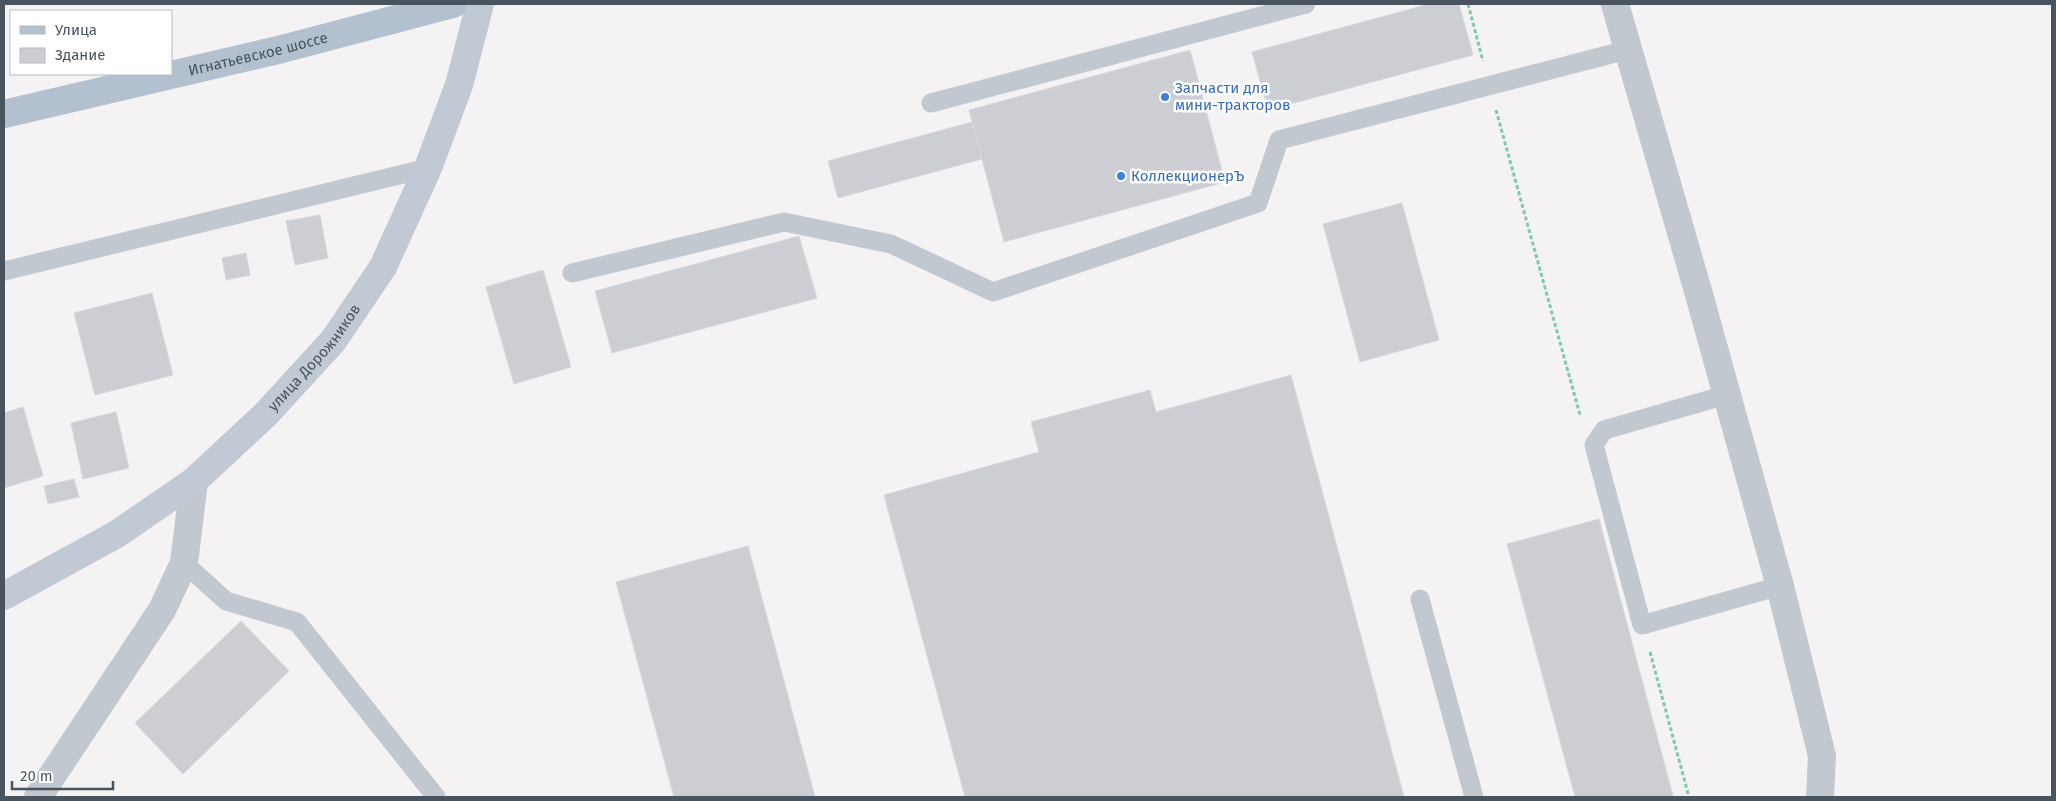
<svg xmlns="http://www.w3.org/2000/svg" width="2056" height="801" font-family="'Fira Sans',sans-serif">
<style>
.building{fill:#ccced4;stroke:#d6d8dd}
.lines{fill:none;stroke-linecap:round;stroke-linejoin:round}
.path{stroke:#7dcba8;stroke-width:3;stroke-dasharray:4 2.5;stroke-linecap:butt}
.lane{stroke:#c1c8d0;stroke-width:19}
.street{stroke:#c1c8d0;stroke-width:28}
.secondary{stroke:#c1c9d4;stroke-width:28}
.primary{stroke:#b3c0cf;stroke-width:28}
.shop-dot{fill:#3f7fe0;stroke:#fff;stroke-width:2}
.labels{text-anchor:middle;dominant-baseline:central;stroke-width:5;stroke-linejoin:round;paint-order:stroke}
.street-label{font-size:15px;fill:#4a545f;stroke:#fff}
.shop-label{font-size:15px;fill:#366cbe;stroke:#fff;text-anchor:start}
</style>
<rect width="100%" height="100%" fill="#f4f2f2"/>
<!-- building -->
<path class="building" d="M 1429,4 L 1459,4 L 1473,55 L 1268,110 L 1252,52 Z
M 1190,50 L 1225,182 L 1004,242 L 969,110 Z
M 972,122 L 982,159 L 838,198 L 828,161 Z
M 1402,203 L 1439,340 L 1360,362 L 1323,224 Z
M 320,215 L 328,258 L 295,265 L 286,221 Z
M 799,236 L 817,298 L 612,353 L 595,291 Z
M 246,253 L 250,275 L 226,280 L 222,258 Z
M 543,270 L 571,367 L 514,384 L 486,287 Z
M 152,293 L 173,375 L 95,395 L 74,313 Z
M 1291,375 L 1404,797 L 965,797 L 884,495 L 1039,452 L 1031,422 L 1150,390 L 1156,412 Z
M 23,407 L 43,476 L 4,488 L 4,413 Z
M 116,412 L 129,468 L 83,479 L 71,423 Z
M 74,479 L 79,497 L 48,504 L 44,486 Z
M 1599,519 L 1673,796 L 1667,797 L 1575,797 L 1507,544 Z
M 748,546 L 815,797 L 674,797 L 616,582 Z
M 241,621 L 289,671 L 183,774 L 135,723 Z"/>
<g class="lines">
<!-- path -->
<path class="path" d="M 1468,4 L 1483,61
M 1496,110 L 1580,415
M 1650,652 L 1689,797"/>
<!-- lane -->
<path class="lane" d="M 931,103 L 1306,4
M 4,271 L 428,168
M 572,273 L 784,222 L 891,244 L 993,292 L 1258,203 L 1279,140 L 1627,50
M 1726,395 L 1604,430 L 1594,445 L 1642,625 L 1780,586
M 184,563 L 226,601 L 297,622 L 436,797
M 1420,599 L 1474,797"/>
<!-- street -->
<path class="street" d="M 1615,4 L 1698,291 L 1780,586 L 1822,756 L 1820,797
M 38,797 L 162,610 L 184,563 L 194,481"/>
<!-- secondary -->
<path class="secondary" id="s1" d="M 4,596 L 117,534 L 194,481 L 266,414 L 333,341 L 383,267 L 428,168 L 459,85 L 480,4"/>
<!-- primary -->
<path class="primary" id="s2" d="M 4,114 L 282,49 L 453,4"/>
</g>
<!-- markers -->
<g class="shop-dot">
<circle cx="1165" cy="97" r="5"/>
<circle cx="1121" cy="176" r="5"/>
</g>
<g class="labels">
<!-- street labels -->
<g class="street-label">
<text stroke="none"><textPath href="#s2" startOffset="261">Игнатьевское шоссе</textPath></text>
<text stroke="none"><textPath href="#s1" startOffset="395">улица Дорожников</textPath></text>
</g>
<!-- shop labels -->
<g class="shop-label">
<text x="1175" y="88">Запчасти для<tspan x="1175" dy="17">мини-тракторов</tspan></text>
<text x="1131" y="176">КоллекционерЪ</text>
</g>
</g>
<!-- border -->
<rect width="2056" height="801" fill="none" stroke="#4a545f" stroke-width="10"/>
<!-- legend -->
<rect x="10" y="10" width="162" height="65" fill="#ffffff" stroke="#b7bbbf"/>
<rect x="20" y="26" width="25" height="8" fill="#b3c0cf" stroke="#b7bbbf"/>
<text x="55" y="35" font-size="15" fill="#4a545f">Улица</text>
<rect x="20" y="48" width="25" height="15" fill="#ccced4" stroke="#b7bbbf"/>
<text x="55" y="60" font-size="15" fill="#4a545f">Здание</text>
<!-- scale -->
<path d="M12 781v8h101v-8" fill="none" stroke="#4a545f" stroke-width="2.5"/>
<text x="20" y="781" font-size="15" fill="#4a545f" stroke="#ffffff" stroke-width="4" paint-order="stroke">20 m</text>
</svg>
